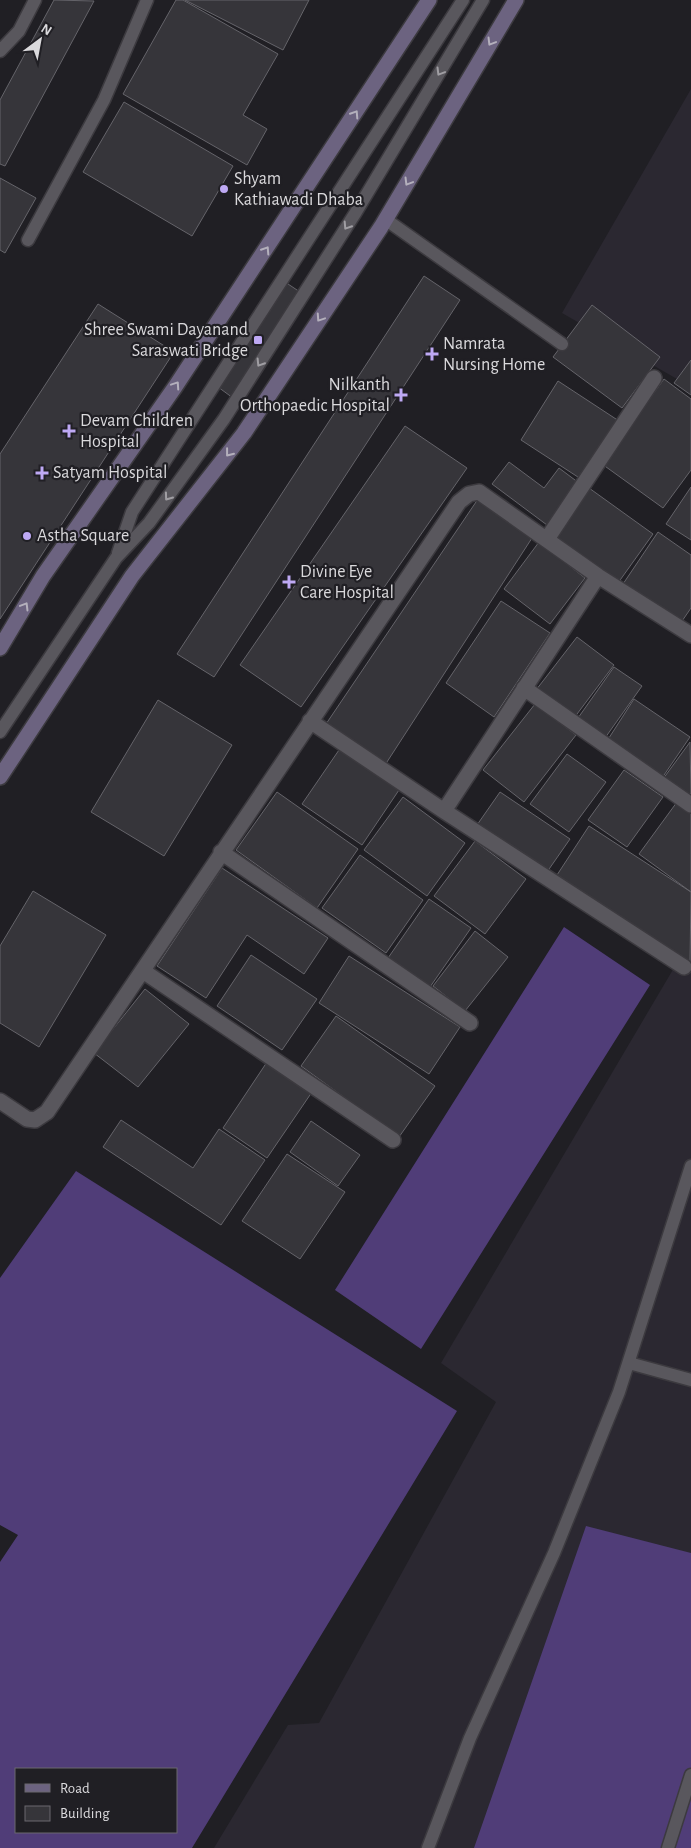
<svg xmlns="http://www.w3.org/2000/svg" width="691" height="1848" font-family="'Alegreya Sans',sans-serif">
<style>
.built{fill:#2b2831}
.forest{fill:#503d78;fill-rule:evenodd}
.building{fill:#36353a;stroke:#65646a}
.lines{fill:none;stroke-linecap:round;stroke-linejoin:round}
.service-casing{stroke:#3c3a3f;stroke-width:15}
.minor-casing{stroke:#3c3a3f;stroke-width:18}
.secondary-casing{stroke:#3c3a3f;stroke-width:18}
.service{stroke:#59575d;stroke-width:12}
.minor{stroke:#59575d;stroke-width:15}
.secondary{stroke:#6c6380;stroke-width:15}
.oneway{stroke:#b4b0bc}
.oneway2{stroke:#a09ea3}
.poi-dot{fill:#bea9f4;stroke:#201f24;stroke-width:2}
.labels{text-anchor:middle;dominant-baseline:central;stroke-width:4.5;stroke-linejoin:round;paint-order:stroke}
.poi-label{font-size:18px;fill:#dad9dc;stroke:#201f24;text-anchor:start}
</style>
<rect width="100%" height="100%" fill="#201f24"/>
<!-- built -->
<path class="built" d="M 691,89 L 691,387 L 562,313 Z
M 691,939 L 691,1848 L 214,1848 L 288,1725 L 319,1723 L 496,1402 L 441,1363 Z"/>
<!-- forest -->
<path class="forest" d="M 564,927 L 650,985 L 421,1349 L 335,1290 Z
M 76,1171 L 457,1411 L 192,1848 L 0,1848 L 0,1562 L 18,1535 L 0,1525 L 0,1278 ZM 16,1769 L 176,1769 L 176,1832 L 16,1832 Z
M 586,1526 L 691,1553 L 691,1848 L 474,1848 Z"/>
<!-- building -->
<path class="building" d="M 54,0 L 94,1 L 5,166 L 0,164 L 0,100 Z
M 176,0 L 183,0 L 278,54 L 243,115 L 267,129 L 247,165 L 123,94 Z
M 185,0 L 309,0 L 283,50 Z
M 124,102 L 233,166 L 192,236 L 83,172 Z
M 0,178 L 36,198 L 5,253 L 0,250 Z
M 424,276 L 460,300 L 214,677 L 177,654 Z
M 285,282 L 300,292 L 233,398 L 218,387 Z
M 98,304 L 174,352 L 0,619 L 0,454 Z
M 592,305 L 660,357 L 622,408 L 553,357 Z
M 691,360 L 691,395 L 674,383 Z
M 664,379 L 691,399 L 691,470 L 663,508 L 602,464 Z
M 558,381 L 619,421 L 581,479 L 521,440 Z
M 405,426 L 467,468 L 301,707 L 240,665 Z
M 509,462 L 544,488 L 559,468 L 579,483 L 547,525 L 492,484 Z
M 691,487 L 691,540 L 666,524 Z
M 589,488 L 653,534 L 618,583 L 554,537 Z
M 478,499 L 532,538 L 385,765 L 326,724 Z
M 658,532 L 691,555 L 691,608 L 680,624 L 623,584 Z
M 539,542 L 585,578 L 550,624 L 504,589 Z
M 501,601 L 550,633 L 494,717 L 446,683 Z
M 577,637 L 614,665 L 574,718 L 536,690 Z
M 614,667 L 642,686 L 605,738 L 578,718 Z
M 634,699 L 690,737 L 662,778 L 607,741 Z
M 158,700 L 232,745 L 164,856 L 91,812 Z
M 535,704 L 576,735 L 524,802 L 483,770 Z
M 690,742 L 691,793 L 688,797 L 663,779 Z
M 339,750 L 399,790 L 362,845 L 302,804 Z
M 567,754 L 606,782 L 569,832 L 530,804 Z
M 624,770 L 663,797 L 627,847 L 588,820 Z
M 277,792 L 358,849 L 317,908 L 236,850 Z
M 500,792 L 570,839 L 547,872 L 477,825 Z
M 403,797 L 465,843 L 427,896 L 364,850 Z
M 677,802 L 691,812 L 691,892 L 639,854 Z
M 589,826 L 691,892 L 690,962 L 557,875 Z
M 475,841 L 526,879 L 485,934 L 434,896 Z
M 360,855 L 423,900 L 386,953 L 322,908 Z
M 222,868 L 328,938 L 304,974 L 247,935 L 206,998 L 157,966 Z
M 33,891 L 106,935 L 39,1047 L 0,1023 L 0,946 Z
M 429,899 L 471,928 L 430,987 L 388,958 Z
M 475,931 L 508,957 L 465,1011 L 433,986 Z
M 251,955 L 317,999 L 282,1050 L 217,1006 Z
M 349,956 L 460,1027 L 429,1074 L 319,1003 Z
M 145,989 L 189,1024 L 138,1087 L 94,1053 Z
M 336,1016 L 435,1086 L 399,1137 L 301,1066 Z
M 267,1062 L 312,1092 L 267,1158 L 223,1128 Z
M 121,1120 L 193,1168 L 219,1129 L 265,1160 L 221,1225 L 103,1147 Z
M 311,1121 L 360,1155 L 338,1186 L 290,1152 Z
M 287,1154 L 345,1192 L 300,1259 L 242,1221 Z"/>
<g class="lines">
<!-- service casing -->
<g class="service-casing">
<path id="service" d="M 0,51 L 19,31 L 35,0
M 385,219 L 562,344
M 28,240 L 104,100 L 147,0
M 118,553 L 132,512 L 463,0
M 0,732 L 116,558 L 149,523 L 224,419 L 356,212 L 483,0
M 629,1363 L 691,1380
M 428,1848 L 470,1738 L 554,1553 L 619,1392 L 691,1166
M 668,1848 L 691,1775"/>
</g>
<!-- minor casing -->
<g class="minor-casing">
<path id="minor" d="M 547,539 L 654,378
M 524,688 L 691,805
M 310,721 L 444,811 L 684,967
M 444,811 L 598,576
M 221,852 L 470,1023
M 143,971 L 393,1140
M 0,1101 L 27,1119 L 35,1120 L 47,1112 L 459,502 L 469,494 L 479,492 L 598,576 L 691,635"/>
</g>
<!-- secondary casing -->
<g class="secondary-casing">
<path id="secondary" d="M 0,648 L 43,576 L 175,387 L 429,0
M 0,777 L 132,576 L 244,433 L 381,227 L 516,0"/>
</g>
<!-- service -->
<use href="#service" class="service"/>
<!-- minor -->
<use href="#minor" class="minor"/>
<!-- secondary -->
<use href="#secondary" class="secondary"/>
</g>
<!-- one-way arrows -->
<defs><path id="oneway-chevron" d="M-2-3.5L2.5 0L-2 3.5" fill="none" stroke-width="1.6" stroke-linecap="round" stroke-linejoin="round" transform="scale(1.25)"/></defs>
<g class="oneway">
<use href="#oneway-chevron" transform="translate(491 42) rotate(121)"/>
<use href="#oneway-chevron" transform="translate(355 114) rotate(-57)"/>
<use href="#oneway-chevron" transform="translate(408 182) rotate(121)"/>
<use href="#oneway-chevron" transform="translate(266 250) rotate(-57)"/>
<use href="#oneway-chevron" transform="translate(320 318) rotate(124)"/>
<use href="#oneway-chevron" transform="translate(176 385) rotate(-56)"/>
<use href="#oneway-chevron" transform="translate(229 453) rotate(128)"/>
<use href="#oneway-chevron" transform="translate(25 606) rotate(-59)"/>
</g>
<g class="oneway2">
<use href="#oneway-chevron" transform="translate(440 72) rotate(121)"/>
<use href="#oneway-chevron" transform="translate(347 226) rotate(123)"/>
<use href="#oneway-chevron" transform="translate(260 363) rotate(122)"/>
<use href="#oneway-chevron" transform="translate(168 497) rotate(126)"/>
</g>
<!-- markers -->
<g class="poi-dot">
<circle cx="224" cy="189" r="5"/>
<rect x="253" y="335" width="10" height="10" rx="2.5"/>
<path d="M429.5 346.5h5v5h5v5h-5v5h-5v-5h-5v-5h5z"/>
<path d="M398.5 387.5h5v5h5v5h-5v5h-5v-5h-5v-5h5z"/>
<path d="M66.5 423.5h5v5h5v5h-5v5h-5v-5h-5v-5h5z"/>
<path d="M39.5 465.5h5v5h5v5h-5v5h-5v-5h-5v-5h5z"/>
<circle cx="27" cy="536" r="5"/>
<path d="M286.5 574.5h5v5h5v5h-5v5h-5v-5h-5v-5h5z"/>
</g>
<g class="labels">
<!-- poi labels -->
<g class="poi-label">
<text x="234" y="179">Shyam<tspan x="234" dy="21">Kathiawadi Dhaba</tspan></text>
<text x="248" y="330" text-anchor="end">Shree Swami Dayanand<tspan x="248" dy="21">Saraswati Bridge</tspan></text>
<text x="443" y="344">Namrata<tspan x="443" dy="21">Nursing Home</tspan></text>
<text x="390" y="385" text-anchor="end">Nilkanth<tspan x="390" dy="21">Orthopaedic Hospital</tspan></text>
<text x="80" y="421">Devam Children<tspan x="80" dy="21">Hospital</tspan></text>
<text x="53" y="473">Satyam Hospital</text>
<text x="37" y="536">Astha Square</text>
<text x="300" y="572">Divine Eye<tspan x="300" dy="21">Care Hospital</tspan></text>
</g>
</g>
<!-- legend -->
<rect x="15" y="1768" width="162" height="65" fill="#201f24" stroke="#6a696e"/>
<rect x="25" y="1784" width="25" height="8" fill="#6c6380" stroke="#6a696e"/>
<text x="60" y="1793" font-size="15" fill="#dad9dc">Road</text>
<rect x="25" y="1806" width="25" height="15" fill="#36353a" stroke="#6a696e"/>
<text x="60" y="1818" font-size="15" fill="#dad9dc">Building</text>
<!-- north arrow -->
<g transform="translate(40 40) rotate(32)" stroke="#201f24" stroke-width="4" paint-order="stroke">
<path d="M0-4L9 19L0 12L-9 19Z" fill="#dad9dc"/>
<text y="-8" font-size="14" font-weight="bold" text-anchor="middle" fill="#dad9dc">N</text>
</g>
</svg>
